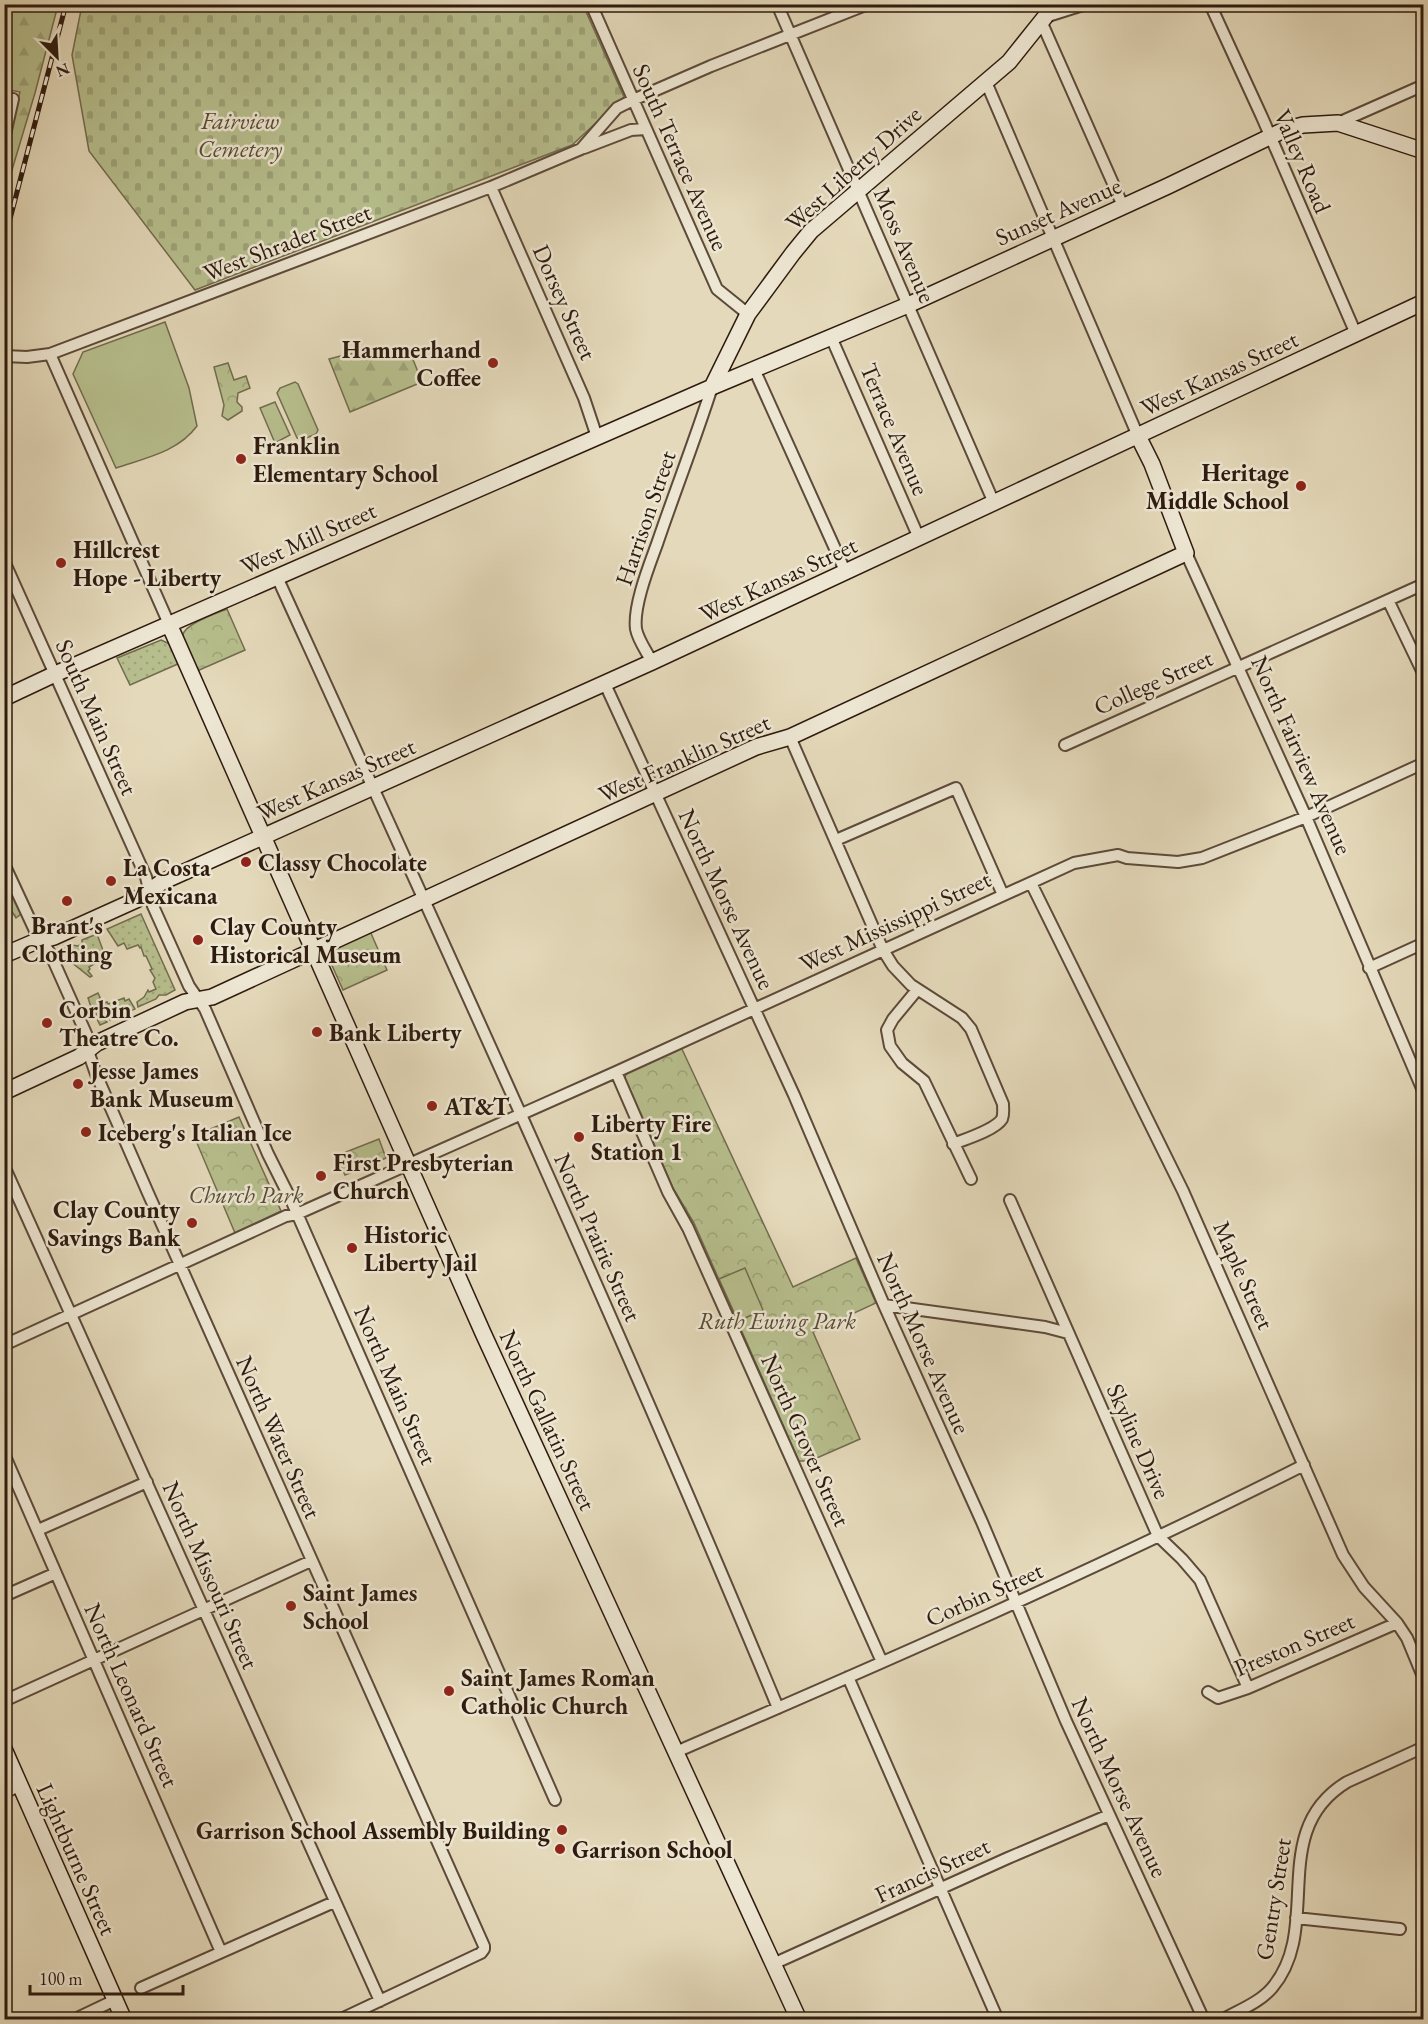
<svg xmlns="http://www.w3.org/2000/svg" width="1428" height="2024" font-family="'EB Garamond',serif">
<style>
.grass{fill:url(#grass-dots);stroke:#726c4e;stroke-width:1.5}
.forest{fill:url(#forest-firs);stroke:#726c4e;stroke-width:1.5}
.cemetery{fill:url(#cemetery-stones);stroke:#726c4e;stroke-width:1.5}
.park{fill:url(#park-crowns);stroke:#726c4e;stroke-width:1.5}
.garden{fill:#b7be8d;stroke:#726c4e;stroke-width:1.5}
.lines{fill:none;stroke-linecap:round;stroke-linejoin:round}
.street-casing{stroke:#5c4a3a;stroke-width:14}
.secondary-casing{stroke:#2e1b0f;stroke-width:18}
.street{stroke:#ede6d2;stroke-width:10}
.secondary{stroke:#ede6d2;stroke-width:15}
.rail-casing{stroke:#2e1b0f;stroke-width:5}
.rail{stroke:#ede6d2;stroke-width:3;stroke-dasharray:9;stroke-linecap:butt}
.poi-dot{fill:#8f2418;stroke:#ede6d2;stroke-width:2}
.labels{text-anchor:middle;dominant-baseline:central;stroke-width:5;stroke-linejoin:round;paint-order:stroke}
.park-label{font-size:24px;font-style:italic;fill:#574c35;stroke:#ede6d2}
.street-label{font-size:24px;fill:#2e1b0f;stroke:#ede6d2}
.poi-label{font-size:24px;font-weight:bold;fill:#2e1b0f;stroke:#ede6d2;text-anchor:start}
</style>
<defs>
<pattern id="grass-dots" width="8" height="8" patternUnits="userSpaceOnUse" patternTransform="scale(1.5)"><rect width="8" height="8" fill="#b7be8d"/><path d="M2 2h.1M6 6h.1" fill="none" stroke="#9ea378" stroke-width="1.8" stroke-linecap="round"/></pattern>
<pattern id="forest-firs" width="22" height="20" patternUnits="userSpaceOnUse" patternTransform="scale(1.5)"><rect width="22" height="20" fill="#b7be8d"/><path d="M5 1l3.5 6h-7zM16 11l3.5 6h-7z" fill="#9ea378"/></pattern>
<pattern id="cemetery-stones" width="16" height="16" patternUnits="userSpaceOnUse" patternTransform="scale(1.5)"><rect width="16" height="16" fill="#b7be8d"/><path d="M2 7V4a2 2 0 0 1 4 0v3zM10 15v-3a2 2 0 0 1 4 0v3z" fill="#9ea378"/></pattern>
<pattern id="park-crowns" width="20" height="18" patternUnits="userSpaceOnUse" patternTransform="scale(1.5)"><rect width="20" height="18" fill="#b7be8d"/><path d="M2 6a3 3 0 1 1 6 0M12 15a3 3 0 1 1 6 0" fill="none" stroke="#9ea378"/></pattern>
</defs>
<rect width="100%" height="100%" fill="#e4d9ba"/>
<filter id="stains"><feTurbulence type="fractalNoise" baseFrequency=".00333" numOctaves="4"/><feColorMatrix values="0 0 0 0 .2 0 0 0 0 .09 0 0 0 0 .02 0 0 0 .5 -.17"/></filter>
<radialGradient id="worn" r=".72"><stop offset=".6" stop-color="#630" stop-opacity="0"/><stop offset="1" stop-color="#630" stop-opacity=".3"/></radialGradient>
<!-- grass -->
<path class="grass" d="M 161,640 L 172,645 L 180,663 L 130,685 L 117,658 Z
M 4,877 L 21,914 L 16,918 L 7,904 L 5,905 Z
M 141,914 L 175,990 L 166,995 L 159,995 L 156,999 L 138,1007 L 137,1002 L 144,997 L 148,990 L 149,992 L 156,989 L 153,982 L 155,978 L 150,970 L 152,969 L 146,956 L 144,956 L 141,947 L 140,948 L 138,945 L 127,949 L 124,943 L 118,946 L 107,929 Z
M 97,934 L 104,953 L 97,956 L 99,961 L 89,967 L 90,969 L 88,971 L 92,976 L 90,977 L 71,962 L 65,948 L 72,945 L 78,946 L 82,943 L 82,940 Z
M 98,993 L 102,1002 L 104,1003 L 107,1002 L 108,1004 L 124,998 L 125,1001 L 129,999 L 135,1009 L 110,1020 L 109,1014 L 104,1014 L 102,1018 L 107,1022 L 100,1025 L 96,1017 L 96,1011 L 91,1007 L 88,998 Z"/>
<!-- forest -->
<path class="forest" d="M 5,5 L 58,5 L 35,93 L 9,180 L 5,177 L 4,147 L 20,92 L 5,89 Z
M 352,353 L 412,357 L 422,382 L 350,412 L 329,359 Z"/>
<!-- cemetery -->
<path class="cemetery" d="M 82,5 L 583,5 L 624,97 L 572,145 L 195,290 L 89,151 L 72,55 Z"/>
<!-- park -->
<path class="park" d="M 228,363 L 234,380 L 246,376 L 250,388 L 238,393 L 237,402 L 242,407 L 242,411 L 228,420 L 222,416 L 224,405 L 214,367 Z
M 227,609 L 245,650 L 197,671 C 193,663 182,644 183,635 C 184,624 217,613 227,609 Z
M 370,931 L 387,970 L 343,990 L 326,952 Z
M 681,1047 L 793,1287 L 856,1258 L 876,1303 L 813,1332 L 860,1439 L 810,1461 L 799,1461 L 694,1223 L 673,1188 L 625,1078 L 626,1072 Z
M 239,1117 L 281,1211 L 235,1233 L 194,1136 Z
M 379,1139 L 386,1158 L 345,1175 L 336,1156 Z"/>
<!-- garden -->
<path class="garden" d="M 165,322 L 189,388 L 197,426 C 178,452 145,458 116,468 L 73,374 L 83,352 Z
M 295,382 L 298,384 L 318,430 L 316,434 L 302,440 L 297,438 L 277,393 L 280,388 Z
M 275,402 L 290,435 L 275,443 L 260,408 Z
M 745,1268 L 763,1310 L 738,1321 L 719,1279 Z"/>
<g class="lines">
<!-- street casing -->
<g class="street-casing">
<path id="street" d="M 591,4 L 717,289 L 748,314
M 777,4 L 994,503
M 1210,4 L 1262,117 L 1356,334
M 1045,17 L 1086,4
M 1041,21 L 1123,206
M 986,82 L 1138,436
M 1338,123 L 1424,85
M 4,139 L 13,99
M 584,148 L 631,130 L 646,129
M 491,187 L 584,398 L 597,437
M 831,337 L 919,538
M 50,354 L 169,624
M 4,356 L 27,357 L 50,354 L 491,187 L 581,149 L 617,108 L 633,100 L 711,66 L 868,4
M 754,369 L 846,573
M 1186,553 L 1306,817 L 1424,1093
M 4,561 L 146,877 L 153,906 L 189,986 L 205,1009 L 268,1154 L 292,1202 L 555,1800
M 277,577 C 448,952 620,1327 778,1708
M 1388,600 L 1424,675
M 652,662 C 647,652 638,640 636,629 C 633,606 649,566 657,544 C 675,491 695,440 712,387
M 605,684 L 794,1095 L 884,1305 L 982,1522 L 1066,1721 L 1204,2020
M 790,737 L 883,950 L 893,966 L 911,985 L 962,1018 L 971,1029 L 1003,1104 C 1003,1109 1004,1114 1002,1119 C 995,1130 966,1139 953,1144
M 1065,745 L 1424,584
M 836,840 L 956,788 L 1003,895
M 4,864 L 37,935 L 50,953 L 88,1038 L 89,1054 L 96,1074 L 148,1193 L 484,1946 L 484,1949 L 481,1953 L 339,2020
M 1031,883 L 1183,1191 L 1343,1555 L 1364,1587 L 1397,1623 L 1407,1638 L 1424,1679
M 1369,968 L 1424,943
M 917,990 L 893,1019 L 887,1030 L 890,1046 L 902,1063 L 924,1081 L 971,1179
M 616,1072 L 668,1192 L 688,1228 L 882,1662
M 4,1166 L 380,2001
M 1010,1200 L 1158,1536 L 1182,1559 L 1200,1580 L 1248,1688
M 884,1305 L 1045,1327 L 1068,1333
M 4,1345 L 286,1216 L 297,1214 L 616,1072 L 1074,863 L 1118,855 L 1127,858 L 1178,862 L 1202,858 L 1306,817 L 1424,763
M 4,1454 L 221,1952
M 38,1530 L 147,1482
M 4,1596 L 56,1573
M 848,1677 L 998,2020
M 1208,1692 L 1218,1698 L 1248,1688 L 1397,1623
M 4,1701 L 311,1561
M 676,1752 C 887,1661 1098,1569 1304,1465
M 4,1793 L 21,1785
M 1296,1918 L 1400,1929
M 773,1964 L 1008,1858 L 1109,1815
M 141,1988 L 334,1902
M 73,2020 L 115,2000
M 1222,2020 C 1239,2010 1259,2003 1272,1988 C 1324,1927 1266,1831 1347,1782 L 1424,1747"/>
</g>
<!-- secondary casing -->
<g class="secondary-casing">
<path id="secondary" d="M 712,387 L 748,314 L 793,253 L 811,231 L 1009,62 L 1045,17 L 1052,4
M 169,624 L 483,1333 L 799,2020
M 4,698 L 55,674 L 712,387 L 908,305 L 1168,186 L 1284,130 L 1303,125 L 1338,123 L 1424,151
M 4,955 L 32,943 L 54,937 L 136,900 L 162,882 L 652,662 L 1424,302
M 4,1092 L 79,1057 L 97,1043 L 185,1002 L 212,997 L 756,747 L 790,737 L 1186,553 L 1152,464 L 1138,436
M 4,1749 L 124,2020"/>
</g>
<!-- street -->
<use href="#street" class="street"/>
<!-- secondary -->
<use href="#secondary" class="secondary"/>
<!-- rail casing -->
<g class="rail-casing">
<path id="rail" d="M 4,242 L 66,4"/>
</g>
<!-- rail -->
<use href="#rail" class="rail"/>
</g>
<!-- markers -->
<g class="poi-dot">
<circle cx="493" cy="363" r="6"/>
<circle cx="241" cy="459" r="6"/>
<circle cx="1301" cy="486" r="6"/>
<circle cx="61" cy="563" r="6"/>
<circle cx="246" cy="862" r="6"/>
<circle cx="111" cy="881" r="6"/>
<circle cx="67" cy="901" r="6"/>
<circle cx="198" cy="940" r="6"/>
<circle cx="47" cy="1023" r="6"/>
<circle cx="317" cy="1032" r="6"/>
<circle cx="78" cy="1084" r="6"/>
<circle cx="432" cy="1106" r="6"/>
<circle cx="86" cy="1132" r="6"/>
<circle cx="579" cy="1137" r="6"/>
<circle cx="321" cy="1176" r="6"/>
<circle cx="192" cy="1223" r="6"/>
<circle cx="352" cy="1248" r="6"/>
<circle cx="291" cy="1606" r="6"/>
<circle cx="449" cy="1691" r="6"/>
<circle cx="562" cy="1830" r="6"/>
<circle cx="560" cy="1849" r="6"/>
</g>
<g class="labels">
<!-- park labels -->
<g class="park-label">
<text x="240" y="120">Fairview<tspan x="240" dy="28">Cemetery</tspan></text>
<text x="246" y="1194">Church Park</text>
<text x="777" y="1320">Ruth Ewing Park</text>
</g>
<!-- street labels -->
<g class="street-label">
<text transform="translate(681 157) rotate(66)">South Terrace Avenue</text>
<text transform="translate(1303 161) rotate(67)">Valley Road</text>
<text transform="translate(853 168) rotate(-42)">West Liberty Drive</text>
<text transform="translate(1058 211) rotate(-24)">Sunset Avenue</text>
<text transform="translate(287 242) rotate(-21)">West Shrader Street</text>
<text transform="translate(905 245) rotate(67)">Moss Avenue</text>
<text transform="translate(565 302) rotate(66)">Dorsey Street</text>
<text transform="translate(1219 373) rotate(-25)">West Kansas Street</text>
<text transform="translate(895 429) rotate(67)">Terrace Avenue</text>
<text transform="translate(645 518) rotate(-71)">Harrison Street</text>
<text transform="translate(308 538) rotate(-24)">West Mill Street</text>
<text transform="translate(778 579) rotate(-25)">West Kansas Street</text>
<text transform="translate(1153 682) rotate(-24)">College Street</text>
<text transform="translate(97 717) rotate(66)">South Main Street</text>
<text transform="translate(1302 755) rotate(66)">North Fairview Avenue</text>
<text transform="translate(684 758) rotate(-24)">West Franklin Street</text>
<text transform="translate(336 779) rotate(-24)">West Kansas Street</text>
<text transform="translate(727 899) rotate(65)">North Morse Avenue</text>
<text transform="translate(895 921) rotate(-25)">West Mississippi Street</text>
<text transform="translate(598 1237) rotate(66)">North Prairie Street</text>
<text transform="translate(1244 1275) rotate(66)">Maple Street</text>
<text transform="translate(924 1343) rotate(66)">North Morse Avenue</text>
<text transform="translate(396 1385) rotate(66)">North Main Street</text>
<text transform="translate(548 1420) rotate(65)">North Gallatin Street</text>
<text transform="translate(279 1437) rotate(66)">North Water Street</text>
<text transform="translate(806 1440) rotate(66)">North Grover Street</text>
<text transform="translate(1139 1441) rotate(66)">Skyline Drive</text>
<text transform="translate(211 1575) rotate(66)">North Missouri Street</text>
<text transform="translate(984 1594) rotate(-24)">Corbin Street</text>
<text transform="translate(1294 1644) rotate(-23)">Preston Street</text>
<text transform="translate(132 1695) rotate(66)">North Leonard Street</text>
<text transform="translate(1120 1787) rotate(65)">North Morse Avenue</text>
<text transform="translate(77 1859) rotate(66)">Lightburne Street</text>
<text transform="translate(932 1870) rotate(-25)">Francis Street</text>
<text transform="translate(1273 1899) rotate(-81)">Gentry Street</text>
</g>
<!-- poi labels -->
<g class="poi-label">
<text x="481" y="349" text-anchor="end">Hammerhand<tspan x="481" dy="28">Coffee</tspan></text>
<text x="253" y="445">Franklin<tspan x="253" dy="28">Elementary School</tspan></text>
<text x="1289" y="472" text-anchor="end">Heritage<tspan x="1289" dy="28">Middle School</tspan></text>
<text x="73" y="549">Hillcrest<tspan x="73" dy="28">Hope - Liberty</tspan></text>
<text x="258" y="862">Classy Chocolate</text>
<text x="123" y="867">La Costa<tspan x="123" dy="28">Mexicana</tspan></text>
<text x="67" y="925" text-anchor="middle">Brant's<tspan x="67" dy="28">Clothing</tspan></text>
<text x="210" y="926">Clay County<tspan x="210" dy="28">Historical Museum</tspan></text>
<text x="59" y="1009">Corbin<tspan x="59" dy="28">Theatre Co.</tspan></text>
<text x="329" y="1032">Bank Liberty</text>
<text x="90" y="1070">Jesse James<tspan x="90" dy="28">Bank Museum</tspan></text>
<text x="444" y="1106">AT&amp;T</text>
<text x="591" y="1123">Liberty Fire<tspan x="591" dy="28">Station 1</tspan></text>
<text x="98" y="1132">Iceberg's Italian Ice</text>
<text x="333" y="1162">First Presbyterian<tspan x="333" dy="28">Church</tspan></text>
<text x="180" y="1209" text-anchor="end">Clay County<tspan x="180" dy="28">Savings Bank</tspan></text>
<text x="364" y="1234">Historic<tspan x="364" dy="28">Liberty Jail</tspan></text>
<text x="303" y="1592">Saint James<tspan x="303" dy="28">School</tspan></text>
<text x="461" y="1677">Saint James Roman<tspan x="461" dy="28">Catholic Church</tspan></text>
<text x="550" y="1830" text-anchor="end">Garrison School Assembly Building</text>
<text x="572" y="1849">Garrison School</text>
</g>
</g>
<!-- margin -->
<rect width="1428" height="2024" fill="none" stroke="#e4d9ba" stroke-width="24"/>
<rect x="6" y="6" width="1416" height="2012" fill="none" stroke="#2e1b0f" stroke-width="3"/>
<rect x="12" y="12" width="1404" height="2000" fill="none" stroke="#2e1b0f" stroke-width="1.5"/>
<!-- north arrow -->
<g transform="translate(57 57) rotate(156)" stroke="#ede6d2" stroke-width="4.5" paint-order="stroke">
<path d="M0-4.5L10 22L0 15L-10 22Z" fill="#2e1b0f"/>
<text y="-9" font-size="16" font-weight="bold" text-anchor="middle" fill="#2e1b0f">N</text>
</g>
<!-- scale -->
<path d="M30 1985v9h153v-9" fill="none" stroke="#2e1b0f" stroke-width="3"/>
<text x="39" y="1985" font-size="18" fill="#2e1b0f" stroke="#ede6d2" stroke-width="4.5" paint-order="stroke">100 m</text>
<rect width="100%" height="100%" filter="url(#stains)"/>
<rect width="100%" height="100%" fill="url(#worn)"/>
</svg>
